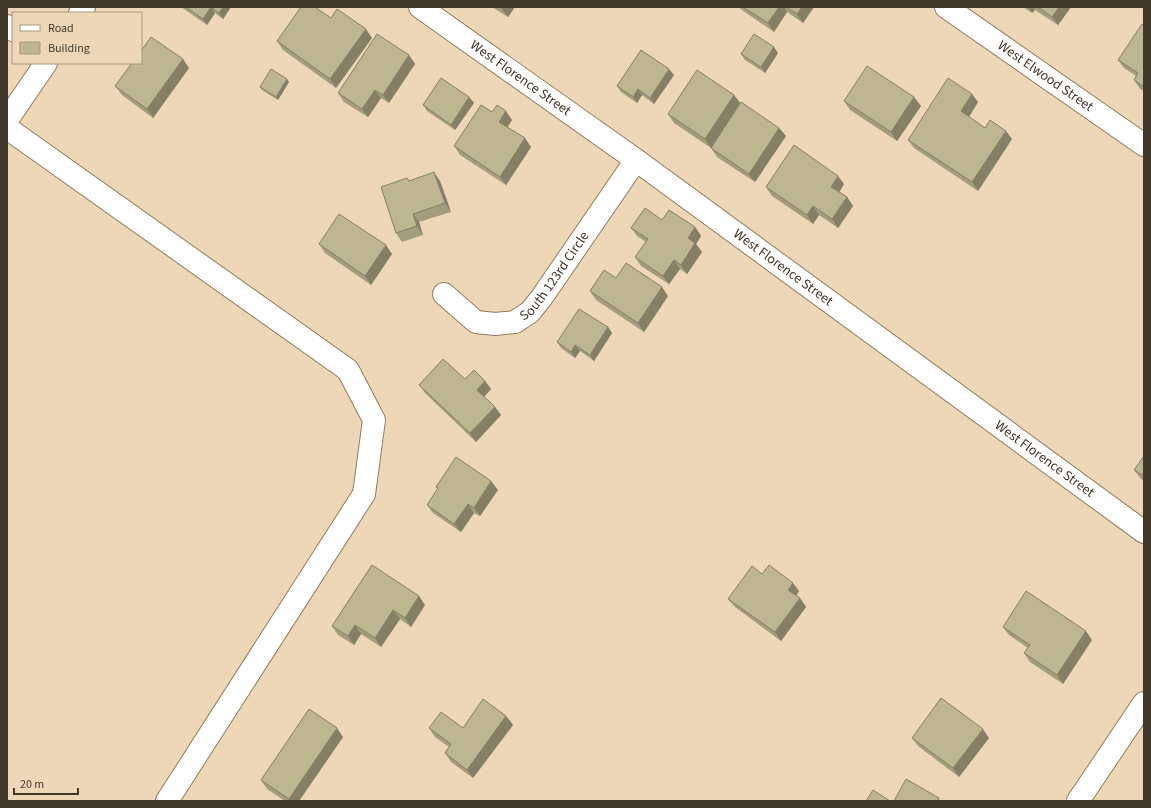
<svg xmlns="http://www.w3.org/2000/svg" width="1151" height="808" font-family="'Source Sans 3',sans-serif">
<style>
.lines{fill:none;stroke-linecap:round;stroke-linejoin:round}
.minor-casing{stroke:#907b5d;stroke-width:24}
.major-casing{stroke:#907b5d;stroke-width:24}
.minor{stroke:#fff;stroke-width:22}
.major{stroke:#fff;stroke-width:22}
.wall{fill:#a39d7d}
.shaded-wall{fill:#857f66}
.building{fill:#beb691;stroke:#857f66}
.labels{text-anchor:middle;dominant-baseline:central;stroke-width:3;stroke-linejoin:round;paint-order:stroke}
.street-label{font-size:14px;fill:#40372a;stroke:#eed7b6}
</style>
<rect width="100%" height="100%" fill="#eed7b6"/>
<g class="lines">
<!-- minor casing -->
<g class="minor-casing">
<g id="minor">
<path id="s1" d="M 420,7 L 636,160 L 1144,532"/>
<path id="s2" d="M 946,7 L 1144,145"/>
<path d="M 7,26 L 13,30"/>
<path d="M 7,128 L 348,370 L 374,420 L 364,494 L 167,801"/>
<path id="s3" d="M 444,294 L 476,322 L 495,324 L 515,322 L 530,312 L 542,297 L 636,160"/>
<path d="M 1078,801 L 1144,703"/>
</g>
</g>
<!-- major casing -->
<g class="major-casing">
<path id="major" d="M 80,13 L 84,7
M 7,120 L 46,63"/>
</g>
<!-- minor -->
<use href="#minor" class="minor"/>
<!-- major -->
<use href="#major" class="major"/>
</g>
<!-- wall -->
<path class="wall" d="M 181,7 L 231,7 L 223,19 L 215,13 L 207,25 Z
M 492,7 L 515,7 L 508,17 Z
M 739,7 L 814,7 L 803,23 L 787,12 L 774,32 L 742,10 Z
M 1023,7 L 1071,7 L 1058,25 L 1035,10 L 1032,13 Z
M 331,18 L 372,38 L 336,88 L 283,50 L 277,41 Z
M 1144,25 L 1144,91 L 1140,89 L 1134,80 L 1136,76 L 1124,68 L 1118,60 Z
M 778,53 L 765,73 L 745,60 L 741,54 Z
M 409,55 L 415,64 L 389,103 L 381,98 L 368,117 L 344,102 L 338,93 Z
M 189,68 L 153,118 L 122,95 L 115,86 Z
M 674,75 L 654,104 L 642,95 L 637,103 L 621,92 L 617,86 Z
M 289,82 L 278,100 L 262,90 L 260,87 Z
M 734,95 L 740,103 L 711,148 L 674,123 L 668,114 Z
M 469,97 L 474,103 L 455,130 L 427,111 L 423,105 Z
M 844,101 L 921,106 L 897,141 L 850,110 Z
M 978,102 L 969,117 L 985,128 L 1012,139 L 978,191 L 914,148 L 908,140 Z
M 492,112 L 512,120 L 508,127 L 531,147 L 506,185 L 460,155 L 454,146 Z
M 779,128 L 786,136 L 755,182 L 717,157 L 711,148 Z
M 407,178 L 410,181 L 440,181 L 451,212 L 419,222 L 423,235 L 402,242 L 396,233 Z
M 844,184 L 839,192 L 847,197 L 853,206 L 838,228 L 819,215 L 813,224 L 772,196 L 766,187 Z
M 662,220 L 695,227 L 701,236 L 696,244 L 702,252 L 687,274 L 680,269 L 669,284 L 641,266 L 635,257 L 646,242 L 637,236 L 631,228 Z
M 319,244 L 392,254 L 371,285 L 325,253 Z
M 590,291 L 668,296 L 644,332 L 596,300 Z
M 608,327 L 612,333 L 594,361 L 580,351 L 575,358 L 561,348 L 557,342 Z
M 465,379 L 485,381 L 491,389 L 484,397 L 495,407 L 501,415 L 476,442 L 425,393 L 419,385 Z
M 1144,456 L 1144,481 L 1141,479 L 1134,470 Z
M 436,487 L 498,490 L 480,516 L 474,513 L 461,532 L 433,513 L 427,505 L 438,489 Z
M 372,565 L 425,605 L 411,627 L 400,619 L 381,647 L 361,634 L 354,645 L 338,635 L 332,626 Z
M 762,574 L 799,591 L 796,596 L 800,598 L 806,607 L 781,641 L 735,607 L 728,599 Z
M 1003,627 L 1092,640 L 1063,684 L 1030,662 L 1024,653 L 1028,648 L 1009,635 Z
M 506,716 L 513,725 L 473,778 L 451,762 L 445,753 L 449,747 L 435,737 L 429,728 L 463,728 Z
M 343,737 L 299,801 L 285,801 L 267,789 L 261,780 Z
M 912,738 L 989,738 L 959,777 L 918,746 Z"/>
<!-- shaded-wall -->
<path class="shaded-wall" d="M 211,7 L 215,13 L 207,25 L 203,19 Z
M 223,7 L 231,7 L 223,19 L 219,13 Z
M 503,7 L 515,7 L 508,17 L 502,9 Z
M 779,7 L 784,7 L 787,12 L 774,32 L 768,23 Z
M 802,7 L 814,7 L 803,23 L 797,14 Z
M 1028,7 L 1033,7 L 1035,10 L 1032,13 Z
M 1059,7 L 1071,7 L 1058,25 L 1052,17 Z
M 366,29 L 372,38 L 336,88 L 330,79 Z
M 774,47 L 778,53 L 765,73 L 761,67 Z
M 409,55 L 415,64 L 389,103 L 383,95 Z
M 183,59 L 189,68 L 153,118 L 147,109 Z
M 669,69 L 674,75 L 654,104 L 650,98 Z
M 287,79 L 289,82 L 278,100 L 276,97 Z
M 638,89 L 642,95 L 637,103 L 633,97 Z
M 375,90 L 381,98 L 368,117 L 362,109 Z
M 972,94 L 978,102 L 967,120 L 961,111 Z
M 734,95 L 740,103 L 711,148 L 705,139 Z
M 469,97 L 474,103 L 455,130 L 451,125 Z
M 914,97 L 921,106 L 897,141 L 891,132 Z
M 506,111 L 512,120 L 505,130 L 499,122 Z
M 779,128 L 786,136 L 755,182 L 749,174 Z
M 1006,131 L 1012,139 L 978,191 L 972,182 Z
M 525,138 L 531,147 L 506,185 L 500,177 Z
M 434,172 L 440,181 L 451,212 L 445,203 Z
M 838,176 L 844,184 L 837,196 L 831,187 Z
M 847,197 L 853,206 L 838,228 L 832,219 Z
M 813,206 L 819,215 L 813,224 L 807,215 Z
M 413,214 L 419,222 L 423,235 L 417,226 Z
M 695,227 L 701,236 L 696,244 L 702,252 L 687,274 L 681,265 L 688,238 Z
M 386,245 L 392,254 L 371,285 L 365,276 Z
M 674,260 L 680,269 L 669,284 L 663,276 Z
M 662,287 L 668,296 L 644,332 L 638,323 Z
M 608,327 L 612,333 L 594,361 L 590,355 Z
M 575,345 L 580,351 L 575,358 L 571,352 Z
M 485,381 L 491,389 L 483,398 L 477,390 Z
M 495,407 L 501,415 L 476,442 L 470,433 Z
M 491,481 L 498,490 L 480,516 L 474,508 Z
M 468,504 L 474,513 L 461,532 L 454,524 Z
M 793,583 L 799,591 L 794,598 L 788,590 Z
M 419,596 L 425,605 L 411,627 L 405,618 Z
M 800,598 L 806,607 L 781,641 L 775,632 Z
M 393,610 L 400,619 L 381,647 L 375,638 Z
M 355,625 L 361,634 L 354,645 L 348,636 Z
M 1086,631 L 1092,640 L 1063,684 L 1057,675 Z
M 506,716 L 513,725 L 473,778 L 467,770 Z
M 337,728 L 343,737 L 299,801 L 290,801 L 289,799 Z
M 983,729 L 989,738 L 959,777 L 953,768 Z"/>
<!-- building -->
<path class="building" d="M 186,7 L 223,7 L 219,13 L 211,7 L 203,19 Z
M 301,7 L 315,7 L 331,18 L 337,9 L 366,29 L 330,79 L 277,41 Z
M 743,7 L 779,7 L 768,23 Z
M 786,7 L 802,7 L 797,14 Z
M 1038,7 L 1059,7 L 1052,17 Z
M 1142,24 L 1144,25 L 1144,87 L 1134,80 L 1138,73 L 1118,60 Z
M 377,34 L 409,55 L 383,95 L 375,90 L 362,109 L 338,93 Z
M 754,34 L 774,47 L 761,67 L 741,54 Z
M 151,37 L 183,59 L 147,109 L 115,86 L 132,63 L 141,63 L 141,51 Z
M 641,50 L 669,69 L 650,98 L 638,89 L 633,97 L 617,86 Z
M 867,66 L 914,97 L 891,132 L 844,101 Z
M 271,69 L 287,79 L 276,97 L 260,87 Z
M 697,70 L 734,95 L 705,139 L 668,114 Z
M 441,78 L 469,97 L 451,125 L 423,105 Z
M 948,78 L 972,94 L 961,111 L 985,128 L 990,120 L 1006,131 L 972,182 L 908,140 Z
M 741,102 L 779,128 L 749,174 L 711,148 Z
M 481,105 L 492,112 L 497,105 L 506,111 L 499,122 L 525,138 L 500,177 L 454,146 Z
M 794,145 L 838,176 L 831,187 L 847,197 L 832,219 L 813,206 L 807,215 L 766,187 Z
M 434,172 L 445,203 L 413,214 L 417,226 L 396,233 L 381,187 L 407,178 L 409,181 Z
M 645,208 L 662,220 L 669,210 L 695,227 L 688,238 L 695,243 L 681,265 L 674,260 L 663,276 L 635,257 L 648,239 L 631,228 Z
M 339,214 L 386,245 L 365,276 L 319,244 Z
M 626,263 L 662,287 L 638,323 L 590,291 L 604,270 L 616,278 Z
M 579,309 L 608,327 L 590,355 L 575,345 L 571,352 L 557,342 Z
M 443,359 L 465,379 L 474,370 L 485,381 L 477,390 L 495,407 L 470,433 L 419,385 Z
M 1144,456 L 1144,476 L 1134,470 Z
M 456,457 L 491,481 L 474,508 L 468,504 L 454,524 L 427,505 L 438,488 L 436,487 Z
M 372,565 L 419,596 L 405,618 L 393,610 L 375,638 L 355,625 L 348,636 L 332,626 Z
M 769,565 L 793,583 L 788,590 L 800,598 L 775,632 L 728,599 L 752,566 L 762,574 Z
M 1026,591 L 1086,631 L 1057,675 L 1024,653 L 1030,645 L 1003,627 Z
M 941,698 L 983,729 L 953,768 L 912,738 Z
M 483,699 L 506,716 L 467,770 L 445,753 L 451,744 L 429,728 L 441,712 L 463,728 Z
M 309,709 L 337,728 L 289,799 L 261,780 Z
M 906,779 L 939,798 L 938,801 L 894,801 Z
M 873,790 L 890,801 L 866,801 Z"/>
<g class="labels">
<!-- street labels -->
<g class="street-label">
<text stroke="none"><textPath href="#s2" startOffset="121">West Elwood Street</textPath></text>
<text stroke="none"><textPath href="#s1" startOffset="123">West Florence Street</textPath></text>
<text stroke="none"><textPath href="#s1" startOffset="447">West Florence Street</textPath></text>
<text stroke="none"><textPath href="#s3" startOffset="143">South 123rd Circle</textPath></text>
<text stroke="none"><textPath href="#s1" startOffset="771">West Florence Street</textPath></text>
</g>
</g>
<!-- border -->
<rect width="1151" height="808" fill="none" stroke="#40372a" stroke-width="16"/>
<!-- legend -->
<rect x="12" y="12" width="130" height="52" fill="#eed7b6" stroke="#a8977e"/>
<rect x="20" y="25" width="20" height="6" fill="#ffffff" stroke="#a8977e"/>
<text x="48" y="32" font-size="12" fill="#40372a">Road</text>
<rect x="20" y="42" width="20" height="12" fill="#beb691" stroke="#a8977e"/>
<text x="48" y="52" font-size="12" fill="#40372a">Building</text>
<!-- scale -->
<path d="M14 788v6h64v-6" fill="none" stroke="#40372a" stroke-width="2"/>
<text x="20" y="788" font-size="12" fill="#40372a" stroke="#eed7b6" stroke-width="3" paint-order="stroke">20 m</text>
</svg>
